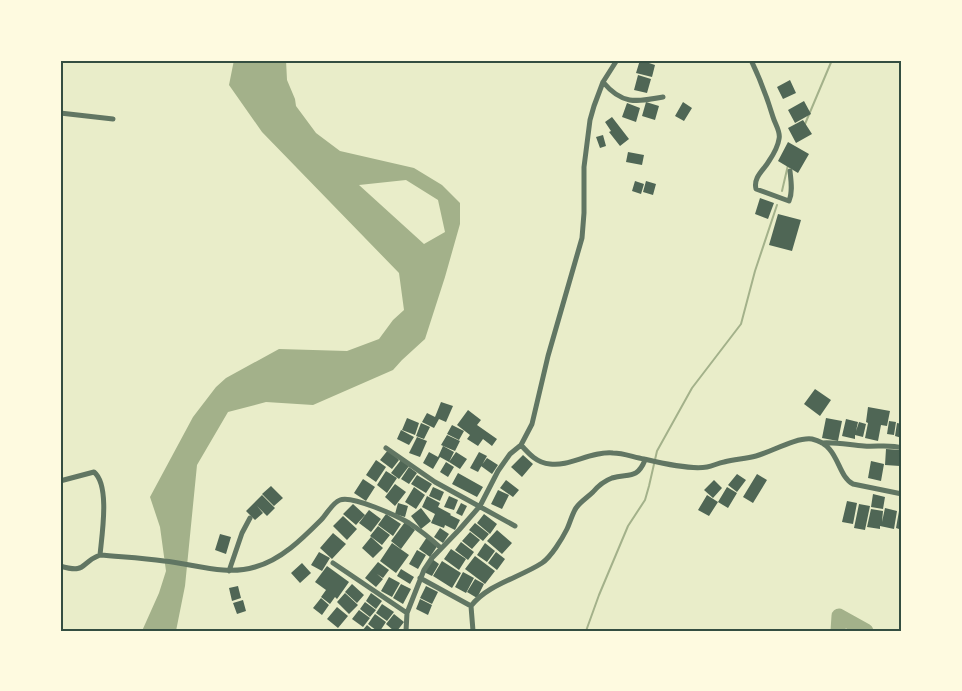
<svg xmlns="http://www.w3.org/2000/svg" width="962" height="691" font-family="'PT Sans',sans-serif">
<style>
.water{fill:#a3b18a;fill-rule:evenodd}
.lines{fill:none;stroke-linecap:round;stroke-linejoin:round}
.stream{stroke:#a3b18a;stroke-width:2}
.river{stroke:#a3b18a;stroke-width:15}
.building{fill:#4f6655}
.minor{stroke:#617663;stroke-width:5}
.neatline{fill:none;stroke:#344e41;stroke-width:2}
</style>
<rect width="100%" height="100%" fill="#e9edc9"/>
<!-- water -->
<path class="water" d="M 234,60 L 286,60 L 287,80 L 295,99 L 296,106 L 316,133 L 340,151 L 414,168 L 442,185 L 460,203 L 460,224 L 445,277 L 425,339 L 402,360 L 393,370 L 313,405 L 266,402 L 228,412 L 197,465 L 185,586 L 176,631 L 142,631 L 159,593 L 166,571 L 160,527 L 150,497 L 193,417 L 216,387 L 226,378 L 279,349 L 347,351 L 379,339 L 393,320 L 404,310 L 399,273 L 262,132 L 229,85 ZM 406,180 L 438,200 L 445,232 L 424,244 L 359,185 Z"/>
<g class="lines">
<!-- stream -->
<path class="stream" d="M 805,124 L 832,60
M 782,191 L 788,165
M 586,631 L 599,595 L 628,526 L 645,500 L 649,486 L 657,451 L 692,388 L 741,324 L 755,271 L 777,205"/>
<!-- river -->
<path class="river" d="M 838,631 L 839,616 L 866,631"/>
</g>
<!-- building -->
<path class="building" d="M 640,60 L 655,65 L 652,77 L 636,73 Z
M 638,75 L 651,79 L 647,93 L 634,90 Z
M 790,80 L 796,93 L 783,99 L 777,87 Z
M 804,101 L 811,114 L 795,123 L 788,110 Z
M 646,102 L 659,106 L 655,120 L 642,116 Z
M 683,102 L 692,108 L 684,121 L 675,116 Z
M 627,103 L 640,108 L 636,122 L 622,117 Z
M 612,117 L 629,139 L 620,146 L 609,132 L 611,131 L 605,122 Z
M 803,120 L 812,134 L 796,143 L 788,128 Z
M 603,135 L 606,146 L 600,148 L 596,137 Z
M 788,142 L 809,154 L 798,173 L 778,161 Z
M 628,152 L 644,155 L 642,165 L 626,162 Z
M 635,181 L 644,184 L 641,194 L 632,191 Z
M 646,181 L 656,184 L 653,195 L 643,192 Z
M 760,198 L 774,203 L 768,219 L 755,214 Z
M 778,214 L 801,220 L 792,251 L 769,245 Z
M 815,389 L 831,400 L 820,416 L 804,404 Z
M 441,402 L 453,406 L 446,422 L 439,419 L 434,428 L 422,422 L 427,413 L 435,417 Z
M 868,407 L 890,411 L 887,426 L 881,425 L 878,441 L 865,438 L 868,423 L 866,422 Z
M 468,410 L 481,420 L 477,425 L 497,439 L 492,446 L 483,439 L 478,446 L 467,439 L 470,435 L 457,425 Z
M 407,418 L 419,423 L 415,435 L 402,430 Z
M 826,418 L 842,421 L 838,441 L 822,438 Z
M 846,419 L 858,422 L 856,431 L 859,422 L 866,424 L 863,437 L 855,435 L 855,439 L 842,436 Z
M 889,421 L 896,422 L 894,435 L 887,434 Z
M 421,423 L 430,427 L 424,439 L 416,436 Z
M 897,423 L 902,424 L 902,438 L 895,436 Z
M 452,425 L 464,431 L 459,440 L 447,434 Z
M 401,430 L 414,437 L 409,445 L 397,439 Z
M 447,435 L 460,441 L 455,451 L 441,445 Z
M 417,437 L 427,441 L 420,457 L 409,453 Z
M 443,446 L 454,452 L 449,462 L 440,457 L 433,469 L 423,463 L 429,452 L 438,457 Z
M 886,449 L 901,450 L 900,466 L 885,465 Z
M 388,450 L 399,460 L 392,469 L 380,460 Z
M 456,452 L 467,459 L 460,469 L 449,462 Z
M 479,452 L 487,456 L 478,472 L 470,468 Z
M 523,455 L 533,464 L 522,477 L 511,467 Z
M 487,458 L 498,465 L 492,474 L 481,466 Z
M 376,460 L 386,467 L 376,482 L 366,475 Z
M 401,460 L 409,466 L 399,479 L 391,473 Z
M 871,461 L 884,464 L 881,481 L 868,478 Z
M 446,462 L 454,467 L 448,477 L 440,472 Z
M 409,467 L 417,473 L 409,484 L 401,479 Z
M 386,471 L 397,478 L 387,493 L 377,485 Z
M 458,473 L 483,487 L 477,497 L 452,484 Z
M 737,474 L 746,480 L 737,492 L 728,485 Z
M 757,474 L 767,480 L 753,503 L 743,497 Z
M 417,475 L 432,484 L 426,493 L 411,484 Z
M 363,479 L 375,487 L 366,501 L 354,493 Z
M 506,480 L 519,490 L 513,497 L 500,488 Z
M 714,480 L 722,488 L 713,498 L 704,490 Z
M 395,484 L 406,492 L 395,506 L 385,497 Z
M 271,486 L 283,498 L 274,506 L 262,494 Z
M 414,487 L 425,495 L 416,509 L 405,502 Z
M 433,487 L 444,492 L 440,501 L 429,496 Z
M 727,487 L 737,493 L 728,508 L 718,502 Z
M 498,490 L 509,495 L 502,509 L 491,504 Z
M 873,494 L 885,497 L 883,509 L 871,507 Z
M 262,495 L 275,508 L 267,516 L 257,506 L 263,513 L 255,520 L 246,511 Z
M 707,495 L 718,502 L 709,516 L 698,510 Z
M 427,496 L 440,503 L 438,507 L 451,514 L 450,515 L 460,520 L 455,530 L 445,525 L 444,528 L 431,523 L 435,514 L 422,507 Z
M 449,496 L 458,500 L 454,510 L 444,507 Z
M 847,501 L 857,503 L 853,524 L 842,522 Z
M 398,503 L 408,506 L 405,517 L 395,514 Z
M 461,503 L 467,506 L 462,516 L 456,513 Z
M 353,504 L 365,515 L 356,525 L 343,514 Z
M 859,504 L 870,506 L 865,530 L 854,528 Z
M 421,508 L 431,521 L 421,529 L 411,516 Z
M 885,508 L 897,511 L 894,529 L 880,526 L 880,529 L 867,527 L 871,509 L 883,511 L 882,522 Z
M 369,510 L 381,519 L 371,532 L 359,523 Z
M 899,511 L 902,512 L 902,530 L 896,528 Z
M 386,514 L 401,524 L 393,536 L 378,525 Z
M 484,514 L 497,524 L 490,534 L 477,523 Z
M 343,516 L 357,529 L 347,540 L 333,526 Z
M 405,522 L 415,530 L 401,549 L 391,541 Z
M 475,523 L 489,534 L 483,541 L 469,530 Z
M 378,526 L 390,535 L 382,545 L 370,536 Z
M 440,528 L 449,534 L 443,543 L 434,537 Z
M 497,530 L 512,543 L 502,554 L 487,541 Z
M 470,532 L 480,540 L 472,549 L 462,541 Z
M 333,533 L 346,544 L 332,559 L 320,548 Z
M 220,534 L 231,537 L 226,554 L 215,550 Z
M 371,537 L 383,548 L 373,558 L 362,548 Z
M 427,537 L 438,545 L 430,557 L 419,549 Z
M 461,542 L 474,552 L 468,560 L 455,550 Z
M 392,543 L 409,555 L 396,573 L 380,561 Z
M 485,543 L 495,551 L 487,562 L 477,555 Z
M 451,549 L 466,559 L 459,570 L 444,559 Z
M 417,550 L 426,555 L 418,569 L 409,564 Z
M 319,552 L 330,558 L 322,571 L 311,565 Z
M 496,552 L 505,559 L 497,570 L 488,563 Z
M 475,556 L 495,571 L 485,584 L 465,569 Z
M 432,559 L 439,564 L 432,576 L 424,572 Z
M 442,561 L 461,573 L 452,588 L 433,576 Z
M 378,562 L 389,570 L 383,578 L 377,574 L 383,579 L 376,587 L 365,578 Z
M 302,563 L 311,573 L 300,583 L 291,573 Z
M 327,566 L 349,582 L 337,599 L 335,597 L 330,604 L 321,597 L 326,590 L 315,582 Z
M 401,569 L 414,577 L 410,584 L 397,576 Z
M 463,572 L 474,578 L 466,593 L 455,587 Z
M 389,577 L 400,583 L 392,597 L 381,591 Z
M 475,579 L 484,584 L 477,598 L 467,592 Z
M 352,584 L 364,595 L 357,603 L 345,592 Z
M 401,584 L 411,589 L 403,604 L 393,598 Z
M 238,586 L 241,598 L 232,601 L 229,588 Z
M 426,586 L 438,592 L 432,604 L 420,598 Z
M 345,593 L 358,605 L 349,614 L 337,602 Z
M 371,593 L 382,601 L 376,609 L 366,601 Z
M 321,598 L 329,605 L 322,615 L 313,608 Z
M 420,599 L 432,605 L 428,615 L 416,609 Z
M 243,600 L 246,611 L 237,614 L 233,603 Z
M 365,602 L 376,610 L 370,617 L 360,609 Z
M 382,604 L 394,612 L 387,621 L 376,613 Z
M 337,607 L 348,616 L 338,628 L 327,619 Z
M 359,610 L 370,618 L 363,627 L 352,619 Z
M 375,614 L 386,622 L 380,631 L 377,631 L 368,624 Z
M 394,614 L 404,622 L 397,631 L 394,631 L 386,624 Z
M 367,625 L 374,631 L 362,631 Z"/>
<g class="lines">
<!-- minor -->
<path class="minor" d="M 751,60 C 760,79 767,97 773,117 C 775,124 781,132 779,139 C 778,146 773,155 769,161 C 764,170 753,177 756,189 L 789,201 C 793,192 791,181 790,171
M 603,82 C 622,105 636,102 663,97
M 60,113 L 113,119
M 822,443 C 836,442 850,445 864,446 C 877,447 890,444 902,448
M 521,445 C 529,454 537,463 550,464 C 569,467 591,451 613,453 C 623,453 633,457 644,459 C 661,463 690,470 707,467 C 713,466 718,463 724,462 C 735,459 745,459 756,456 C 771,452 796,437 812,439 C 840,445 836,475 853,484 L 902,494
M 386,448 L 435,482 L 515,526
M 60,481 L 94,472 C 110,485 102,534 100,555
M 333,563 L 407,613
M 60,566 C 88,574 79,563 100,555 C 121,557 143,558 164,561 C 194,564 225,576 255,567 C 281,560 302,539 321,520 C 327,514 332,503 340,500 C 352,495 397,516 409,523 C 420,530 431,539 441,548
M 229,571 L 242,533 L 250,518
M 420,578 L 471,606
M 406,631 L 407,613 L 424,570 L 432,558 L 459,530 L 480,506 L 498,471 L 510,454 L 521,445 L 532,424 L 548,356 L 582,238 L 584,213 L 584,167 L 590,120 L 594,106 L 603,82 L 617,60
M 473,631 L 471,606 C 488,584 519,578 542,563 C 551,557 562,539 567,529 C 570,523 572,514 576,508 C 580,502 588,497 593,492 C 598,486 604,481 612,478 C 628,473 637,480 645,460"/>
</g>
<!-- border -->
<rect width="962" height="691" fill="none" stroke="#fefae0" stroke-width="123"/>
<rect x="62" y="62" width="838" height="568" class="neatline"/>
</svg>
